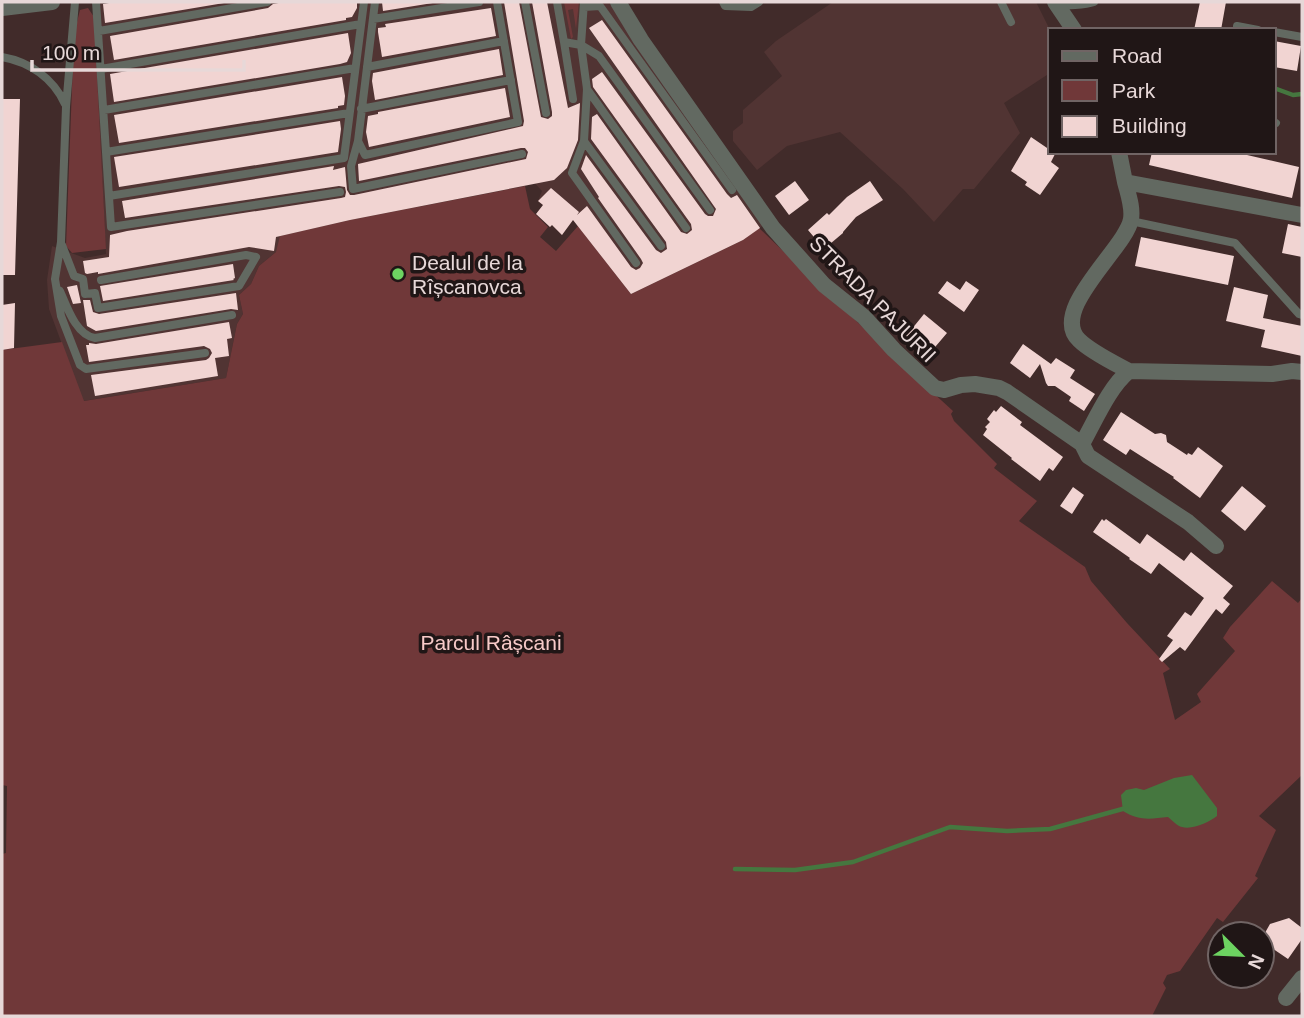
<svg xmlns="http://www.w3.org/2000/svg" width="1304" height="1018" font-family="Helvetica,sans-serif">
<style>
.built{fill:#513433}
.green{fill:#703839}
.water{fill:#45773f}
.lines{fill:none;stroke-linecap:round;stroke-linejoin:round}
.stream{stroke:#45773f;stroke-width:4.5}
.building{fill:#f1d4d2}
.service{stroke:#626961;stroke-width:8}
.minor{stroke:#626961;stroke-width:16}
.poi-dot{fill:#6dd361;stroke:#201616;stroke-width:2.5}
.labels{text-anchor:middle;dominant-baseline:central;stroke-width:7;stroke-linejoin:round;paint-order:stroke}
.poi-label{font-size:21px;fill:#e7d8d8;stroke:#201616;text-anchor:start}
.street-label{font-size:21px;fill:#e7d8d8;stroke:#201616}
.park-label{font-size:21px;fill:#f7cac8;stroke:#201616}
</style>
<rect width="100%" height="100%" fill="#412b2a"/>
<!-- built -->
<path class="built" d="M 107,2 L 611,2 L 622,24 L 765,224 L 743,240 L 631,294 L 573,220 L 562,235 L 552,225 L 550,227 L 536,214 L 543,205 L 538,201 L 542,191 L 525,173 L 276,252 L 259,266 L 251,284 L 239,295 L 243,314 L 237,324 L 226,378 L 83,401 L 49,309 L 47,280 L 52,246 L 85,258 L 106,254 L 93,4 Z
M 833,2 L 1036,2 L 1050,30 L 1050,73 L 1004,103 L 1020,133 L 974,189 L 963,189 L 934,222 L 903,189 L 840,132 L 787,146 L 757,170 L 733,141 L 733,131 L 743,123 L 743,110 L 782,76 L 764,52 L 776,41 Z"/>
<!-- green -->
<path class="green" d="M 564,2 L 579,2 L 576,29 L 573,9 L 568,10 L 573,37 L 571,39 Z
M 88,8 L 94,17 L 106,249 L 72,253 L 66,246 L 74,34 L 80,10 Z
M 525,186 L 530,209 L 548,227 L 540,237 L 556,251 L 578,226 L 631,294 L 743,240 L 759,228 L 894,357 L 953,411 L 951,414 L 954,421 L 997,464 L 994,468 L 1037,501 L 1019,521 L 1085,567 L 1091,581 L 1127,623 L 1170,669 L 1163,673 L 1175,720 L 1201,702 L 1197,694 L 1235,651 L 1223,638 L 1230,627 L 1272,581 L 1298,603 L 1302,598 L 1302,775 L 1259,816 L 1276,830 L 1255,876 L 1258,878 L 1223,922 L 1217,918 L 1180,971 L 1167,975 L 1163,983 L 1166,988 L 1152,1016 L 2,1016 L 2,854 L 6,853 L 7,786 L 2,785 L 2,350 L 62,342 L 84,401 L 226,378 L 237,324 L 243,314 L 239,295 L 251,284 L 259,266 L 276,252 L 280,236 L 350,220 Z"/>
<!-- water -->
<path class="water" d="M 1192,775 L 1217,808 L 1217,816 C 1209,822 1193,830 1182,827 C 1177,826 1172,820 1168,817 C 1150,819 1139,821 1123,811 L 1121,795 L 1126,790 L 1136,788 L 1144,790 L 1174,778 Z"/>
<g class="lines">
<!-- stream -->
<path class="stream" d="M 1274,88 L 1293,95 L 1302,94
M 735,869 L 795,870 L 853,862 L 950,827 L 1007,831 L 1050,829 L 1126,808"/>
</g>
<!-- building -->
<path class="building" d="M 115,2 L 230,2 L 105,23 L 103,4 Z
M 284,2 L 357,2 L 357,8 L 352,17 L 346,18 L 346,20 L 114,60 L 110,36 L 268,8 L 273,4 Z
M 382,2 L 439,2 L 383,11 Z
M 504,2 L 519,2 L 541,117 L 548,119 L 552,116 L 552,112 L 532,2 L 547,2 L 568,108 L 580,103 L 578,140 L 567,168 L 554,180 L 350,220 L 276,237 L 274,251 L 249,247 L 98,274 L 98,272 L 87,274 L 85,273 L 83,261 L 109,257 L 110,235 L 127,231 L 341,198 L 345,197 L 346,192 L 345,187 L 339,186 L 125,218 L 122,201 L 334,166 L 333,170 L 345,167 L 347,190 L 350,195 L 354,195 L 526,159 L 528,152 L 525,148 L 521,148 L 359,181 L 358,164 L 523,126 L 524,121 Z
M 1200,2 L 1226,2 L 1221,30 L 1194,30 Z
M 491,8 L 496,36 L 382,57 L 378,32 L 378,28 L 386,27 L 385,24 Z
M 602,20 L 727,194 L 731,198 L 737,195 L 760,228 L 743,240 L 631,294 L 573,220 L 562,235 L 552,225 L 550,227 L 536,214 L 543,205 L 538,201 L 551,188 L 579,212 L 577,215 L 587,206 L 631,267 L 636,270 L 640,268 L 643,263 L 641,259 L 598,198 L 599,197 L 581,169 L 586,155 L 656,250 L 661,253 L 667,249 L 666,242 L 591,139 L 592,117 L 597,114 L 681,232 L 687,234 L 692,230 L 691,224 L 593,87 L 592,79 L 602,72 L 705,214 L 708,216 L 713,216 L 716,209 L 589,28 Z
M 348,33 L 351,53 L 347,62 L 340,64 L 114,102 L 110,74 Z
M 1274,41 L 1301,46 L 1297,71 L 1274,67 Z
M 499,49 L 503,75 L 375,100 L 372,81 L 373,73 Z
M 342,77 L 345,96 L 344,105 L 338,106 L 338,108 L 119,143 L 114,115 Z
M 505,88 L 510,117 L 369,147 L 366,132 L 368,116 L 378,114 L 378,112 Z
M 2,99 L 20,99 L 15,275 L 2,275 Z
M 340,121 L 341,129 L 338,152 L 119,187 L 114,157 Z
M 1031,137 L 1050,150 L 1050,152 L 1055,154 L 1051,162 L 1059,168 L 1040,195 L 1025,185 L 1027,182 L 1011,171 Z
M 1152,152 L 1234,152 L 1299,167 L 1292,198 L 1149,165 Z
M 795,181 L 809,200 L 789,215 L 775,196 Z
M 870,181 L 883,200 L 856,217 L 843,232 L 843,233 L 824,249 L 808,230 L 827,213 L 829,215 L 847,197 Z
M 1288,224 L 1302,227 L 1302,257 L 1282,253 Z
M 1141,237 L 1234,256 L 1228,285 L 1135,266 Z
M 233,264 L 235,278 L 233,279 L 234,280 L 103,301 L 100,286 Z
M 947,281 L 960,290 L 966,281 L 979,290 L 964,312 L 938,293 Z
M 77,285 L 81,303 L 73,304 L 67,287 Z
M 1234,287 L 1268,295 L 1263,318 L 1302,326 L 1302,356 L 1261,347 L 1265,330 L 1226,321 Z
M 236,293 L 238,310 L 231,309 L 96,331 L 87,326 L 83,300 L 90,300 L 93,312 L 99,314 Z
M 15,303 L 14,348 L 2,350 L 2,305 Z
M 924,314 L 947,333 L 930,353 L 921,346 L 918,349 L 906,339 L 905,336 L 907,331 L 911,330 Z
M 229,322 L 232,338 L 227,339 L 229,356 L 215,358 L 218,376 L 95,396 L 91,375 L 206,360 L 209,358 L 212,353 L 210,349 L 204,346 L 89,362 L 86,345 L 89,345 L 89,343 L 96,344 Z
M 1023,344 L 1051,364 L 1056,358 L 1075,370 L 1070,378 L 1095,394 L 1084,411 L 1069,401 L 1071,397 L 1055,386 L 1048,386 L 1046,383 L 1040,364 L 1030,378 L 1010,363 Z
M 1001,406 L 1022,422 L 1020,425 L 1063,457 L 1053,471 L 1049,468 L 1040,481 L 1011,459 L 1012,458 L 983,435 L 987,429 L 985,427 L 990,422 L 987,419 L 994,410 L 996,412 Z
M 1121,412 L 1155,434 L 1161,433 L 1166,435 L 1167,442 L 1187,455 L 1188,453 L 1192,455 L 1198,447 L 1223,466 L 1200,498 L 1173,478 L 1174,477 L 1130,449 L 1126,455 L 1103,440 Z
M 1242,486 L 1266,506 L 1245,531 L 1221,511 Z
M 1073,487 L 1084,495 L 1072,514 L 1060,506 Z
M 1102,519 L 1104,521 L 1106,519 L 1140,544 L 1147,534 L 1184,561 L 1191,552 L 1233,586 L 1223,598 L 1230,604 L 1222,614 L 1216,609 L 1185,651 L 1180,647 L 1162,662 L 1159,659 L 1173,640 L 1167,636 L 1185,612 L 1191,616 L 1204,598 L 1159,563 L 1151,574 L 1129,559 L 1130,558 L 1093,532 Z
M 1289,918 L 1302,928 L 1302,939 L 1288,959 L 1269,946 L 1265,938 L 1266,931 L 1270,924 Z"/>
<g class="lines">
<!-- service -->
<path class="service" d="M 75,2 L 66,107 L 61,242 L 55,279 L 61,316 L 80,365 L 86,369 L 205,353
M 96,2 L 111,227 L 340,192
M 497,2 L 518,122 L 365,155 L 358,141 L 351,166 L 353,189 L 522,154
M 525,2 L 546,113
M 557,2 L 564,42 L 581,45 L 599,56 L 710,210
M 584,2 L 581,45 L 587,89 L 584,141 L 572,173 L 636,263
M 723,2 L 725,6 L 751,7 L 759,2
M 1001,2 L 1011,22
M 584,7 L 600,6 L 732,190
M 1059,7 C 1071,4 1083,6 1094,2
M 373,19 L 479,2
M 1237,26 L 1258,30
M 99,31 L 267,2
M 1274,32 L 1302,37
M 564,42 L 573,99
M 2,57 C 30,62 53,78 65,104
M 367,67 L 504,41
M 101,69 L 361,24
M 587,89 L 686,228
M 361,109 L 511,80
M 104,110 L 355,68
M 1274,122 L 1276,123
M 358,141 L 375,2
M 584,141 L 661,246
M 106,152 L 349,113
M 109,196 L 344,158 L 364,2
M 1131,221 L 1235,243 L 1299,314 L 1302,315
M 62,245 L 74,276 L 83,279 L 85,294 L 95,293 L 98,308 L 239,286 L 256,257 L 246,255 L 101,280
M 60,291 C 67,307 76,335 95,338 L 232,315"/>
<!-- minor -->
<path class="minor" d="M 618,2 L 641,40 L 773,228 L 824,285 L 864,317 L 894,350 L 935,388 L 944,390 L 961,385 L 975,384 L 999,388 L 1007,392 L 1082,444 L 1088,456 L 1188,522 L 1216,546
M 1055,2 L 1074,30
M 2,8 L 52,2
M 1119,152 L 1125,182 L 1302,215
M 1125,182 C 1128,194 1133,207 1131,219 C 1127,247 1048,310 1079,340 C 1091,352 1114,363 1129,371 L 1272,374 L 1292,371 L 1302,372
M 1082,444 C 1095,421 1109,387 1129,371
M 1286,998 L 1302,978"/>
</g>
<!-- markers -->
<circle class="poi-dot" cx="398" cy="274" r="7"/>
<g class="labels">
<!-- poi labels -->
<g class="poi-label">
<text x="412" y="262">Dealul de la<tspan x="412" dy="24">Rîșcanovca</tspan></text>
</g>
<!-- street labels -->
<g class="street-label">
<text transform="translate(873 299) rotate(45)">STRADA PAJURII</text>
</g>
<!-- park labels -->
<g class="park-label">
<text x="491" y="642">Parcul Râșcani</text>
</g>
</g>
<!-- border -->
<rect width="1304" height="1018" fill="none" stroke="#e7d8d8" stroke-width="7"/>
<!-- legend -->
<rect x="1048" y="28" width="228" height="126" fill="#201616" stroke="#706464" stroke-width="2"/>
<rect x="1062" y="51" width="35" height="10" fill="#626961" stroke="#706464" stroke-width="2"/>
<text x="1112" y="63" font-size="21" fill="#e7d8d8">Road</text>
<rect x="1062" y="80" width="35" height="21" fill="#703839" stroke="#706464" stroke-width="2"/>
<text x="1112" y="98" font-size="21" fill="#e7d8d8">Park</text>
<rect x="1062" y="116" width="35" height="21" fill="#f1d4d2" stroke="#706464" stroke-width="2"/>
<text x="1112" y="133" font-size="21" fill="#e7d8d8">Building</text>
<!-- north arrow -->
<g transform="translate(1241 955) rotate(114)"><circle r="33" fill="#201616" stroke="#706464" stroke-width="2"/>
<path d="M0-5L12 26L0 18L-12 26Z" fill="#6dd361"/>
<text y="-10" font-size="19" font-weight="bold" text-anchor="middle" fill="#e7d8d8">N</text>
</g>
<!-- scale -->
<path d="M32 60v10h212v-10" fill="none" stroke="#e7d8d8" stroke-width="3.5"/>
<text x="42" y="60" font-size="21" fill="#e7d8d8" stroke="#201616" stroke-width="5" paint-order="stroke">100 m</text>
</svg>
